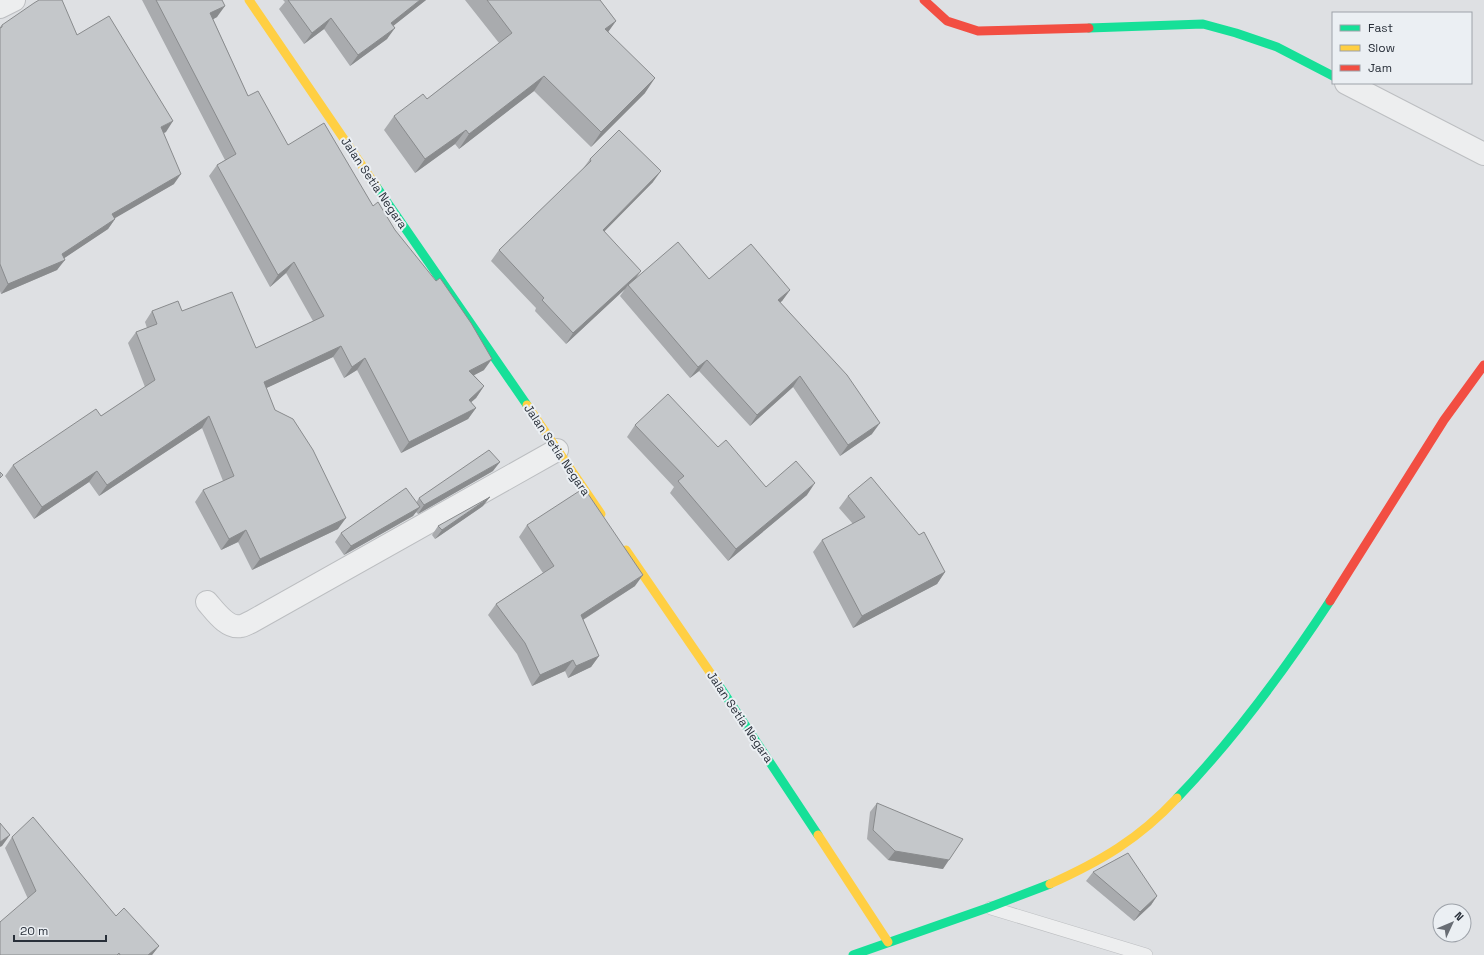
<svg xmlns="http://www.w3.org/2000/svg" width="1484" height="955" font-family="'Space Grotesk',sans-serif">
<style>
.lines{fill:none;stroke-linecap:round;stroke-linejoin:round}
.lane-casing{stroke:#bcbec1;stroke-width:14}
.street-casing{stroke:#bcbec1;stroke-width:24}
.lane{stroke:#edeeef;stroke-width:13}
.street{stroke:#edeeef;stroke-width:22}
.fast{stroke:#16e098;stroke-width:9}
.slow{stroke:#ffcf43;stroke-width:9}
.jam{stroke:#f24e42;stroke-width:9}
.wall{fill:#a9abae}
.shaded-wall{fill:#898b8d}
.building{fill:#c4c7ca;stroke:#898b8d}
.labels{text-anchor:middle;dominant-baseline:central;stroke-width:4;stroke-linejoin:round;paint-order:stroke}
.street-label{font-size:12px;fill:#282f39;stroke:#ebeff3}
</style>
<rect width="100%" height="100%" fill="#dee0e3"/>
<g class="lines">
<!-- lane casing -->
<g class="lane-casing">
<path id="lane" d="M 991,908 L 1146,955"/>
</g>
<!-- street casing -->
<g class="street-casing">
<path id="street" d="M 0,7 L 14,0
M 1346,83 L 1484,154
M 207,602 C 215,611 227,629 241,626 C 244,626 248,623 251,622 L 557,450"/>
</g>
<!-- lane -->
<use href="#lane" class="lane"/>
<!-- street -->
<use href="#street" class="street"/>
<!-- fast -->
<path class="fast" d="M 1089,28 L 1203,24 L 1236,33 L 1277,47 L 1333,76
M 376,186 L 527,405
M 718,684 L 818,835
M 1177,798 C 1235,738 1284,671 1330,601
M 853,955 L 990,907 L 1050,884"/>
<!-- slow -->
<path class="slow" d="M 249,0 L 376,186
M 527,405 L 601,514
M 626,550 L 718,684
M 818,835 L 888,942
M 1050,884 C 1101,861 1139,839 1177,798"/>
<!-- jam -->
<path class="jam" d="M 924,0 L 947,21 L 978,31 L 1089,28
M 1330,601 L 1444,420 L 1484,365"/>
</g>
<!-- wall -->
<path class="wall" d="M 142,0 L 222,0 L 217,17 L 213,19 L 248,96 L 288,145 L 373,206 L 484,370 L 474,375 L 484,386 L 476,398 L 471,402 L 476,408 L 468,419 L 401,453 L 357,370 L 344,378 L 333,357 L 266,388 L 275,410 L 338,529 L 252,570 L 238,542 L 221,550 L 195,502 L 203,490 L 223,481 L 202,428 L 99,496 L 89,482 L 34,519 L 5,476 L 13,465 L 101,416 L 145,387 L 128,343 L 136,332 L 147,328 L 145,322 L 152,311 L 182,311 L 256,348 L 313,321 L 286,273 L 270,287 L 209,176 L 217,165 L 225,160 Z
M 283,0 L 426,0 L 393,26 L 387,39 L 350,66 L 324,29 L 304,44 L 279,9 L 285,2 Z
M 465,0 L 600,0 L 616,21 L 608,31 L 645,93 L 591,147 L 534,91 L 459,149 L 455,144 L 415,173 L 384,130 L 394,116 L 427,99 L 499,43 Z
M 2,25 L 77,35 L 166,132 L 164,133 L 174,184 L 114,218 L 115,219 L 108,229 L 64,258 L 57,270 L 1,294 L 0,291 L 0,27 Z
M 590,159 L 653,182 L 604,231 L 635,279 L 709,279 L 790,290 L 782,301 L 780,302 L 872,434 L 840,456 L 793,387 L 750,426 L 699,371 L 690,378 L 620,296 L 625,289 L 566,344 L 535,311 L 536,308 L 491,261 L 499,250 L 582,170 Z
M 635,425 L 718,447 L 766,487 L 807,495 L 728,561 L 670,493 L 674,487 L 627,437 Z
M 493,471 L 418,514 L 416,512 L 413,516 L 344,555 L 335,542 L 341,533 L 416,503 L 419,498 Z
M 848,496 L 945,572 L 937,584 L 853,628 L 813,552 L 822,540 L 853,524 L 839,508 Z
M 483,506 L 435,539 L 432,535 L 438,526 Z
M 527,525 L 635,586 L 583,620 L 599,656 L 591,667 L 568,678 L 565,671 L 532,686 L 517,654 L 488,615 L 496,604 L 543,573 L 519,537 Z
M 877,803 L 943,869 L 888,860 L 867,839 L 870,812 Z
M 12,837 L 116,916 L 159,946 L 152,955 L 0,955 L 28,899 L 5,848 Z
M 1093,872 L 1157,896 L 1151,905 L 1134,921 L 1086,881 Z"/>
<!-- shaded-wall -->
<path class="shaded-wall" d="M 420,0 L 426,0 L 383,34 L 391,23 Z
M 225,6 L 217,17 L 203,25 L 210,13 Z
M 331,18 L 324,29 L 304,44 L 312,33 Z
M 616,21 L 606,35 L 605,29 Z
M 395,28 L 387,39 L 350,66 L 358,55 Z
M 544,76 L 534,91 L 459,149 L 469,134 Z
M 655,78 L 645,93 L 591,147 L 601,132 Z
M 173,121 L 166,132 L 154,137 L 161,127 Z
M 466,130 L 455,144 L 415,173 L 425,159 Z
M 661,171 L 653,182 L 595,241 L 603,230 Z
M 181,174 L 174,184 L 105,224 L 112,214 Z
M 115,219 L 108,229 L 57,263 L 65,260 L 57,270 L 1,294 L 8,284 L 62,254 Z
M 294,262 L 286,273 L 270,287 L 278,275 Z
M 641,271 L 633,282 L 628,285 L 625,289 L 566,344 L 573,333 Z
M 790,290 L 782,301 L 770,311 L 778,300 Z
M 341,346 L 333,357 L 256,393 L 264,382 Z
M 365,358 L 357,370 L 344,378 L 352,367 Z
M 492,359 L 484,370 L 461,382 L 469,371 Z
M 707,360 L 699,371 L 690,378 L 698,367 Z
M 800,376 L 793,387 L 750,426 L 757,415 Z
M 484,386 L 476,398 L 461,411 L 469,400 Z
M 476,408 L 468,419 L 401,453 L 409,442 Z
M 209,416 L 202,428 L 99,496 L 107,485 Z
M 880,423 L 872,434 L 840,456 L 848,445 Z
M 500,462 L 493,471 L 418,514 L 424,505 Z
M 97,471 L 89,482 L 34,519 L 42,507 Z
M 815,483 L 807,495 L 728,561 L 736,549 Z
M 490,497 L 483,506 L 435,539 L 442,530 Z
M 420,507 L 413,516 L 344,555 L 351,546 Z
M 346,518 L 338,529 L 252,570 L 260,559 Z
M 246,530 L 238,542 L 221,550 L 229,539 Z
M 945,572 L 937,584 L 853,628 L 862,616 Z
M 643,575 L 635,586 L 573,626 L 581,615 Z
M 599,656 L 591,667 L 568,678 L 576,666 Z
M 573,660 L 565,671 L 532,686 L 540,675 Z
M 10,835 L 2,846 L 0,847 L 0,842 Z
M 895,851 L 949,860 L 943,869 L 888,860 Z
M 1157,896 L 1151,905 L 1134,921 L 1140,912 Z
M 159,946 L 152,955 L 148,955 Z"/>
<!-- building -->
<path class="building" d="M 39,0 L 62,0 L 77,35 L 109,16 L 173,121 L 161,127 L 181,174 L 112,214 L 115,219 L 62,254 L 65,260 L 8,284 L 0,264 L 0,28 L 2,27 L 2,25 L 34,3 Z
M 156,0 L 222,0 L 225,6 L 210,13 L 248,96 L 258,91 L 288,145 L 324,123 L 373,206 L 378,202 L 395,230 L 436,281 L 440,278 L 471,323 L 492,359 L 469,371 L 484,386 L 469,400 L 476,408 L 409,442 L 365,358 L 352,367 L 341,346 L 264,382 L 275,410 L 293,419 L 313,450 L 346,518 L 260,559 L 246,530 L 229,539 L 203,490 L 234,476 L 209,416 L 107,485 L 97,471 L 42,507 L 13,465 L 96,409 L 101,416 L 155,380 L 136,332 L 157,324 L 152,311 L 178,301 L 182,311 L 232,292 L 256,348 L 324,316 L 294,262 L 278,275 L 217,165 L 236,154 Z
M 288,0 L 420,0 L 391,23 L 395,28 L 358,55 L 331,18 L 312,33 Z
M 487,0 L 600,0 L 616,21 L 605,29 L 655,78 L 601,132 L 544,76 L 469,134 L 466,130 L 425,159 L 394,116 L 423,94 L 427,99 L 512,33 Z
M 619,130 L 661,171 L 603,230 L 641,271 L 573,333 L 542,300 L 544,298 L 499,250 L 591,161 L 590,159 Z
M 678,242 L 709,279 L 751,244 L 790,290 L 778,300 L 847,375 L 880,423 L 848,445 L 800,376 L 757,415 L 707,360 L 698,367 L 628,285 Z
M 668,394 L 718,447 L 726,440 L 766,487 L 796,461 L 815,483 L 736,549 L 678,481 L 684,476 L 635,425 Z
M 489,450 L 500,462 L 424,505 L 419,498 Z
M 0,472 L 3,475 L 0,478 Z
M 871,477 L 919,535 L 924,532 L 945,572 L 862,616 L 822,540 L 865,517 L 848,496 Z
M 406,488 L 420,507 L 351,546 L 341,533 Z
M 584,488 L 643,575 L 581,615 L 599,656 L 576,666 L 573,660 L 540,675 L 525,643 L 496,604 L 554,566 L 527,525 Z
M 490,497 L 442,530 L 438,526 Z
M 877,803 L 963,839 L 949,860 L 895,851 L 873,830 Z
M 33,817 L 116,916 L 124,908 L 159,946 L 148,955 L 120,955 L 119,953 L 117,955 L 0,955 L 0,922 L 36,891 L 12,837 Z
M 0,823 L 10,835 L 0,842 Z
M 1128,853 L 1157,896 L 1140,912 L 1093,872 Z"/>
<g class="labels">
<!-- street labels -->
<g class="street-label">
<text transform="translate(374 183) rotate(56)">Jalan Setia Negara</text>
<text transform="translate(557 450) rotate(56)">Jalan Setia Negara</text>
<text transform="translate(740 717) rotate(56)">Jalan Setia Negara</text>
</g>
</g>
<!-- legend -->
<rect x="1332" y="12" width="140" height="72" fill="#ebeff3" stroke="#9da2a9"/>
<rect x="1340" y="25" width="20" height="6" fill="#16e098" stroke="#9da2a9"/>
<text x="1368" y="32" font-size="12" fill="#282f39">Fast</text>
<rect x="1340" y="45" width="20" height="6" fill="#ffcf43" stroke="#9da2a9"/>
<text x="1368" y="52" font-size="12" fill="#282f39">Slow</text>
<rect x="1340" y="65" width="20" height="6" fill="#f24e42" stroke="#9da2a9"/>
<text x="1368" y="72" font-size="12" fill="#282f39">Jam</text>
<!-- north arrow -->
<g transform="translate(1452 923) rotate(46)"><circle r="19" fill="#ebeff3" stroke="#9da2a9"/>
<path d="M0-3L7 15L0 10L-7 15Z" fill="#686d74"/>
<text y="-6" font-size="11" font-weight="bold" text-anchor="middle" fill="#282f39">N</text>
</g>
<!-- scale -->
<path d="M14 935v6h92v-6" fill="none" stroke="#282f39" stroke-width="2"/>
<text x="20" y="935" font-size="12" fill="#282f39" stroke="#ebeff3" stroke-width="3" paint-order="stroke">20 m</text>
</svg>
